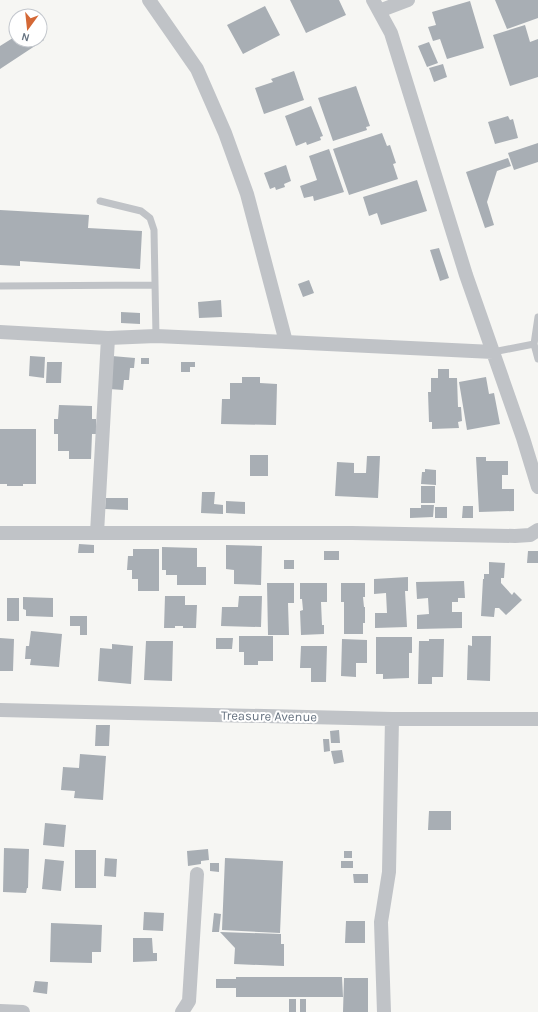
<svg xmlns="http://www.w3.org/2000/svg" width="538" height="1012" font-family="Karla,sans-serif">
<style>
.building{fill:#a8aeb4}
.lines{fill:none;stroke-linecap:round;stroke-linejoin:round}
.service{stroke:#c0c3c7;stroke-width:7}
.minor{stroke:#c0c3c7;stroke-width:14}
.labels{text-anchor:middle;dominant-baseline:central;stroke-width:4;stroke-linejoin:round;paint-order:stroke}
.street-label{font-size:13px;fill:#687482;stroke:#fff}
</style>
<rect width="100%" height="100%" fill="#f6f6f3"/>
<!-- building -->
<path class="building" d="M 290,0 L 339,0 L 346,15 L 306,33 Z
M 495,0 L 538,0 L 538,18 L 507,29 Z
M 470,1 L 484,48 L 447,59 L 440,39 L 433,41 L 428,27 L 436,25 L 432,12 Z
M 265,6 L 280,35 L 243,54 L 227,25 Z
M 525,25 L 530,42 L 538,39 L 538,77 L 510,86 L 493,35 Z
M 40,33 L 44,40 L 0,69 L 0,46 L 16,36 L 16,40 L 40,40 Z
M 429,42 L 438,63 L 427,67 L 418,46 Z
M 443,64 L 447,77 L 434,82 L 429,68 Z
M 294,71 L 304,100 L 264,114 L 255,88 L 273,82 L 271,79 Z
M 356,86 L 370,126 L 366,127 L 367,130 L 333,141 L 318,98 Z
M 311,106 L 323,136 L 320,137 L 321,140 L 307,145 L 306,142 L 296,146 L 285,116 Z
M 508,116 L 510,120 L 513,119 L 518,138 L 495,144 L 488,122 Z
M 382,133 L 387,146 L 390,145 L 396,163 L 393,164 L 398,179 L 349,195 L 333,149 Z
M 538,143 L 538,162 L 514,170 L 508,153 Z
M 329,149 L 344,192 L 314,201 L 313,196 L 304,198 L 300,186 L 317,180 L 309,156 Z
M 508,158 L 511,166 L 497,171 L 487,202 L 494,225 L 485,228 L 466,172 Z
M 286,165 L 291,181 L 284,184 L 285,187 L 276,190 L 275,187 L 270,189 L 264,173 Z
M 417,180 L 427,211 L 381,225 L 377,213 L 369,216 L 363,197 Z
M 0,210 L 89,215 L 88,228 L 142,231 L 140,269 L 20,261 L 20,266 L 0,265 Z
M 439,248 L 449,278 L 440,281 L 430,250 Z
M 309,280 L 314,293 L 303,297 L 298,284 Z
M 221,300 L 222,317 L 199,318 L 198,302 Z
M 121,312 L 140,313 L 140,324 L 121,323 Z
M 30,356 L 45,357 L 44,378 L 29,376 Z
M 112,356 L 135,358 L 134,368 L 130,368 L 129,380 L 124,380 L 123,390 L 109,389 Z
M 141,358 L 149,358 L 149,364 L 141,364 Z
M 47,362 L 62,362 L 61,383 L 46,383 Z
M 181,362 L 195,362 L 195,367 L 190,367 L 190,372 L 181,372 Z
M 438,369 L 449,369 L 449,378 L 457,378 L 458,407 L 461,407 L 462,421 L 458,422 L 459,428 L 432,429 L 432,422 L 429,422 L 428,392 L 431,392 L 431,378 L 438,378 Z
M 242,377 L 260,377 L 260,383 L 277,384 L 276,425 L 221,424 L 222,399 L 230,399 L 230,383 L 242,383 Z
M 486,377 L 489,394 L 494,393 L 500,424 L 467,430 L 459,382 Z
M 59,405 L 92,406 L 92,419 L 96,419 L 96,434 L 92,434 L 91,459 L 69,459 L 69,451 L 58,451 L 58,434 L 54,434 L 54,419 L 58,419 Z
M 0,429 L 36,429 L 36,484 L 23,484 L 23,486 L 7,486 L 7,484 L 0,484 Z
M 250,455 L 268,455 L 268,476 L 250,476 Z
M 367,456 L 380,456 L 378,498 L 335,496 L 337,462 L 354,463 L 354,473 L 366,473 Z
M 476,457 L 486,457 L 486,461 L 508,461 L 508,475 L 502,475 L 502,489 L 514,489 L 514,511 L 479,512 Z
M 425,469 L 436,470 L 436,485 L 421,484 L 422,472 L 425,472 Z
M 421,486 L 435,486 L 435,503 L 421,503 Z
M 202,492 L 215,492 L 214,504 L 223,505 L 223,514 L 201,513 Z
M 106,498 L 128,498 L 128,510 L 105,509 Z
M 226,501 L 245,502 L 245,514 L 226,513 Z
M 421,505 L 434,505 L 433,517 L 410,518 L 410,508 L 421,508 Z
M 463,506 L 473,506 L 473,518 L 462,518 Z
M 435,507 L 447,507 L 447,518 L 435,518 Z
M 79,544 L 94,545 L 94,553 L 78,553 Z
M 226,545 L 262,546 L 261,585 L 234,584 L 234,570 L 226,569 Z
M 162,547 L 197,548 L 197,567 L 206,567 L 206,585 L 177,585 L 177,575 L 166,575 L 166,570 L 162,570 Z
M 133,549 L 159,549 L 159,591 L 138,591 L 138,579 L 132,579 L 132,570 L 127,570 L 128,556 L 133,556 Z
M 324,551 L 339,551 L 339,560 L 324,560 Z
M 528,551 L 538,551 L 538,563 L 527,563 Z
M 284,560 L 294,560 L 294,569 L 284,569 Z
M 489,562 L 505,563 L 504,578 L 501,578 L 501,583 L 512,595 L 514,592 L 522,600 L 506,615 L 499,608 L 495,608 L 494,617 L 481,616 L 483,579 L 484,579 L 484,574 L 489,574 Z
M 408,577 L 408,591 L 405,591 L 407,627 L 375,628 L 375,613 L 387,613 L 386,593 L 374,594 L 374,579 Z
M 464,581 L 465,598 L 458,598 L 458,602 L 452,602 L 452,612 L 462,612 L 462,628 L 417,629 L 417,615 L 429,614 L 428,598 L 417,599 L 416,582 Z
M 267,583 L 294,583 L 294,603 L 288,603 L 289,635 L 268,635 Z
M 300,583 L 327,583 L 327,602 L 321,602 L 322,625 L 324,625 L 324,634 L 301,635 L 300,611 L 303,610 L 302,599 L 300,599 Z
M 341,583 L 365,583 L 365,597 L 363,597 L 364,607 L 365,607 L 365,623 L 363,623 L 363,634 L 344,634 L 344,602 L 341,602 Z
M 165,596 L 185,596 L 185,605 L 197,605 L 196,628 L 183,628 L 183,626 L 175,626 L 175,628 L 164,628 Z
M 239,596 L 262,596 L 261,627 L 221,626 L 222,607 L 238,607 Z
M 23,597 L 53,598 L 53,617 L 26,616 L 26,610 L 23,609 Z
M 7,598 L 19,598 L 19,621 L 7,621 Z
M 70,616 L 87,616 L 87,635 L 80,635 L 80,626 L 70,626 Z
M 31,631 L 62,634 L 59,667 L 30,665 L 31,659 L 25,659 L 26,646 L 29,646 Z
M 239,636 L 273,636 L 273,661 L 258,661 L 258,665 L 244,665 L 244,652 L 239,652 Z
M 472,636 L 491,636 L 490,681 L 467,680 L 468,645 L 472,646 Z
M 376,637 L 412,637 L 412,653 L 409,653 L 409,678 L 383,679 L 383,674 L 376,674 Z
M 0,638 L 14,639 L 13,671 L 0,671 Z
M 216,638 L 233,638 L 232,649 L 216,649 Z
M 342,639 L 367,640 L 367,663 L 356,663 L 356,677 L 341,676 Z
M 429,639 L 444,639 L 443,677 L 432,677 L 432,684 L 418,684 L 419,641 L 429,641 Z
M 146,641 L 173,641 L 172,681 L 144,680 Z
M 112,644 L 133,646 L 131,684 L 98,681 L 100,648 L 112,649 Z
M 301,646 L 327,646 L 326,682 L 311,682 L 311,668 L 300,668 Z
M 96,725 L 110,725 L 109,746 L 95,746 Z
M 339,730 L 340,743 L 331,743 L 330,731 Z
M 323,739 L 329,739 L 330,751 L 324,752 Z
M 342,750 L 344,762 L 334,764 L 331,751 Z
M 80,754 L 106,756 L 103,800 L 74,798 L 75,791 L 61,790 L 63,767 L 79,768 Z
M 429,811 L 451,811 L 451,830 L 428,830 Z
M 45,823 L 66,825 L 64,847 L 43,845 Z
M 4,848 L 29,849 L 28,888 L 27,888 L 26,893 L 3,892 Z
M 208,849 L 209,860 L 201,861 L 201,864 L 188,866 L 187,851 Z
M 75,850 L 96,850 L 96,888 L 75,888 Z
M 344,851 L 352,851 L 352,858 L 344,858 Z
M 105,858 L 117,859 L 116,877 L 104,876 Z
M 225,858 L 283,861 L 280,933 L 222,930 Z
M 45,859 L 64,861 L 61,891 L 42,889 Z
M 341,861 L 353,861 L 353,868 L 341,868 Z
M 210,863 L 219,863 L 219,872 L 210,871 Z
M 353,874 L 368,874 L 368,883 L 354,883 Z
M 144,912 L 164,913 L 163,931 L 143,930 Z
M 214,913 L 221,914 L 219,932 L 212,932 Z
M 346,921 L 365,921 L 365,943 L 345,943 Z
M 51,923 L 102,925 L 101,952 L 92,952 L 92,963 L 50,962 Z
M 220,932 L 281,934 L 281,944 L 284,944 L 284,966 L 234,964 L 235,948 Z
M 133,938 L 152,938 L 153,953 L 157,953 L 157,961 L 133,962 Z
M 236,977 L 342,977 L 343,997 L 236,997 L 236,988 L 216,988 L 216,979 L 236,979 Z
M 344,978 L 368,978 L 368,1012 L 343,1012 Z
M 35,981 L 48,982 L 47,994 L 33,992 Z
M 289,999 L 296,999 L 296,1012 L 289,1012 Z
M 300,999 L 306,999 L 306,1012 L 300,1012 Z"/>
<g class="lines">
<!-- service -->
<path class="service" d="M 100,201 L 141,211 L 150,218 L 154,230 L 156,336
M 0,286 L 154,285
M 538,317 L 534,344 L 538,359
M 493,352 L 534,344"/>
<!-- minor -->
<path class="minor" d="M 149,0 L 197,69 L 225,133 L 247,194 L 286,342
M 373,0 L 391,33 L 466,275 L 523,438 L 538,487
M 379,11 L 408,0
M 0,332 L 108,338 L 156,336 L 286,342 L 493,352
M 0,533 L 352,533 L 515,536 L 530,535 L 538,530
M 97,533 L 108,338
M 0,710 L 392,719 L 538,719
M 0,1011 L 23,1012
M 182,1012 L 189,1001 L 197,874
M 384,1012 L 381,922 L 389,872 L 392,719"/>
</g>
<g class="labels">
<!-- street labels -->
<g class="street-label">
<text transform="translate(269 716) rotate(1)">Treasure Avenue</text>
</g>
</g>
<!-- north arrow -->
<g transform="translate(28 28) rotate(195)"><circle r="19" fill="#ffffff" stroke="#c3c7cd"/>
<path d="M0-3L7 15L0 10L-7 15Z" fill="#d46836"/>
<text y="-6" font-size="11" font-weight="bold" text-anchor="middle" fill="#687482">N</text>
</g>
</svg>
